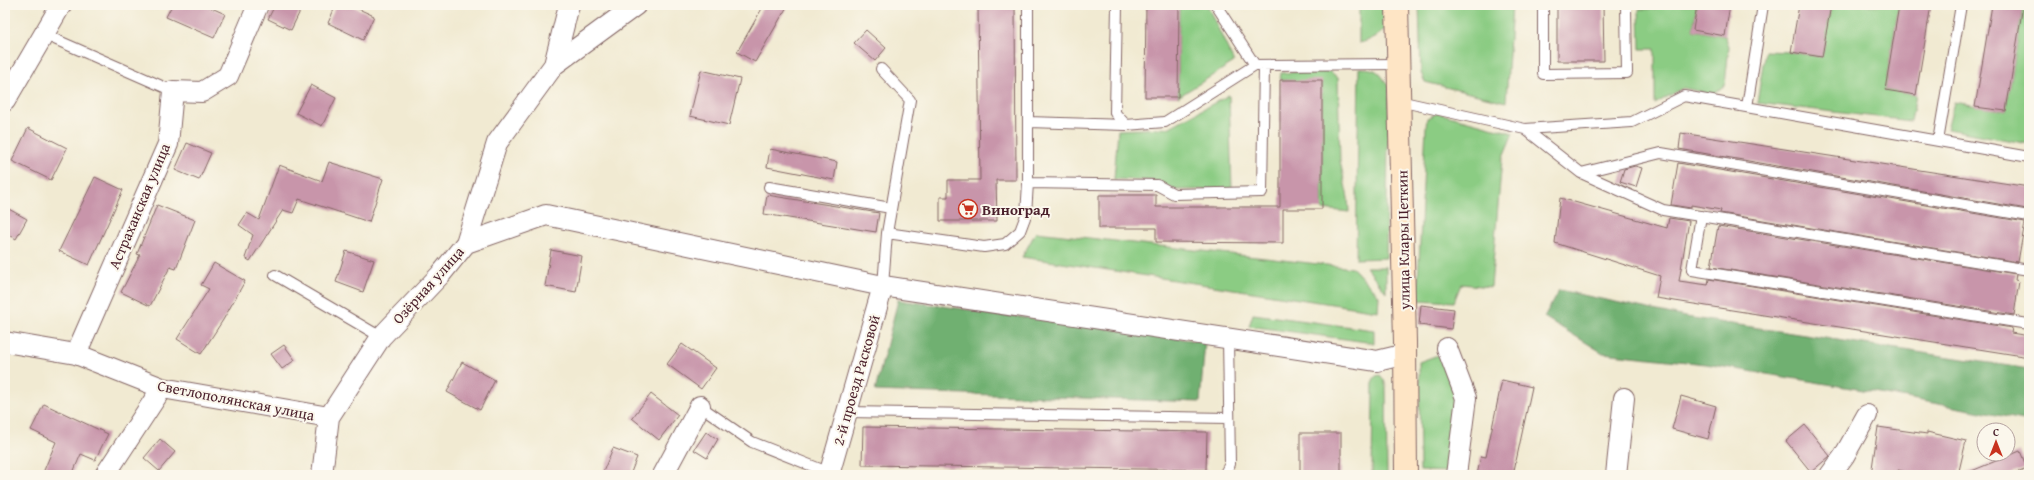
<svg xmlns="http://www.w3.org/2000/svg" width="2034" height="480" font-family="'Gentium Book Plus',serif">
<style>
.green{fill:#8bcc83;stroke:#6a7657}
.forest{fill:#70b071;stroke:#5d684e}
.building{fill:#c895aa}
.lines{fill:none;stroke-linecap:round;stroke-linejoin:round}
.lane-casing{stroke:#846665;stroke-width:12}
.street-casing{stroke:#846665;stroke-width:22}
.secondary-casing{stroke:#846665;stroke-width:24}
.lane{stroke:#fff;stroke-width:10}
.street{stroke:#fff;stroke-width:20}
.secondary{stroke:#fee5c5;stroke-width:22}
.labels{text-anchor:middle;dominant-baseline:central;stroke-width:4;stroke-linejoin:round;paint-order:stroke}
.street-label{font-size:15px;fill:#4a1f2b;stroke:#fbf7ec}
.poi-label{font-size:15px;font-weight:bold;fill:#4a1f2b;stroke:#fbf7ec;text-anchor:start}
</style>
<rect width="100%" height="100%" fill="#fbf7ec"/>
<filter id="ink" filterUnits="userSpaceOnUse"><feTurbulence type="fractalNoise" baseFrequency=".025" numOctaves="2"/><feDisplacementMap in="SourceGraphic" scale="8" xChannelSelector="R" yChannelSelector="G"/><feConvolveMatrix kernelMatrix="1 2 1 2 8 2 1 2 1" color-interpolation-filters="sRGB"/></filter>
<filter id="wash" filterUnits="userSpaceOnUse"><feTurbulence type="fractalNoise" baseFrequency=".012" numOctaves="4" result="noise"/><feDisplacementMap in="SourceGraphic" scale="16" xChannelSelector="R" yChannelSelector="G"/><feGaussianBlur stdDeviation="0.9" result="paint"/><feColorMatrix in="noise" values="0 0 0 0 0 0 0 0 0 0 0 0 0 0 0 0 0 1.4 0 .05"/><feComposite in="paint" operator="in"/></filter>
<g filter="url(#wash)">
<rect width="100%" height="100%" fill="#f1ead2"/>
<!-- green -->
<path class="green" d="M 1179,5 L 1207,5 L 1234,62 L 1178,97 Z
M 1359,5 L 1388,5 C 1388,10 1389,16 1389,21 C 1386,33 1370,41 1359,43 Z
M 1419,5 L 1512,5 L 1506,102 L 1425,82 L 1421,73 Z
M 1656,5 L 1697,5 L 1693,30 L 1725,36 L 1729,46 L 1725,85 L 1713,94 L 1683,88 L 1655,104 L 1655,49 L 1640,49 L 1639,9 L 1655,9 Z
M 1831,5 L 1899,5 L 1885,90 L 1916,95 L 1911,121 L 1757,103 L 1765,51 L 1791,52 L 1822,57 Z
M 2023,5 L 2029,5 L 2029,144 L 1947,129 L 1954,102 L 2006,111 Z
M 1359,68 C 1378,68 1379,72 1389,87 L 1386,258 L 1356,259 Z
M 1318,71 L 1331,72 L 1338,78 L 1340,161 L 1348,198 L 1349,212 L 1322,209 L 1322,81 L 1280,80 L 1281,73 Z
M 1229,95 L 1232,189 L 1175,190 L 1158,181 L 1114,179 L 1118,130 L 1168,128 Z
M 1438,113 L 1513,133 L 1502,159 L 1491,287 L 1461,284 L 1454,302 L 1417,300 L 1426,127 L 1427,118 Z
M 1036,232 L 1353,268 L 1379,296 L 1378,311 L 1022,257 Z
M 1366,267 L 1386,267 L 1386,292 Z
M 1253,314 L 1374,330 L 1374,343 L 1249,326 Z
M 1438,355 L 1448,365 L 1461,398 L 1451,472 L 1420,471 L 1419,362 Z
M 1380,375 L 1384,380 L 1386,387 L 1387,475 L 1372,475 L 1373,380 L 1376,376 Z
M 1279,471 L 1279,475 L 1233,475 L 1235,472 Z"/>
<!-- forest -->
<path class="forest" d="M 1559,290 L 1686,317 L 2029,369 L 2029,421 L 1869,391 L 1706,364 L 1603,353 L 1544,317 Z
M 898,300 L 1205,342 L 1200,402 L 875,391 Z"/>
<g id="blocks">
<!-- building -->
<path class="building" d="M 172,5 L 205,5 L 225,14 L 214,38 L 166,17 Z
M 275,5 L 303,5 L 291,30 L 268,19 Z
M 336,5 L 350,5 L 374,16 L 363,40 L 328,23 Z
M 764,5 L 788,5 L 755,62 L 737,52 Z
M 978,5 L 1015,5 L 1016,180 L 996,180 L 997,221 L 940,221 L 940,197 L 948,197 L 948,180 L 980,180 Z
M 1146,5 L 1179,5 L 1178,97 L 1145,97 Z
M 1557,5 L 1603,5 L 1604,61 L 1557,61 Z
M 1697,5 L 1730,5 L 1725,36 L 1693,30 Z
M 1799,5 L 1831,5 L 1822,57 L 1791,52 Z
M 1899,5 L 1931,5 L 1916,95 L 1885,90 Z
M 1992,5 L 2023,5 L 2006,111 L 1975,107 Z
M 866,30 L 886,48 L 875,61 L 854,43 Z
M 701,70 L 740,79 L 729,125 L 690,116 Z
M 1280,80 L 1322,80 L 1322,209 L 1283,209 L 1283,243 L 1156,242 L 1156,228 L 1099,228 L 1099,195 L 1156,195 L 1156,207 L 1280,207 Z
M 311,85 L 336,98 L 322,126 L 296,113 Z
M 28,128 L 67,148 L 51,180 L 12,161 Z
M 1681,133 L 2029,187 L 2029,206 L 2027,209 L 1679,149 Z
M 187,143 L 211,153 L 199,180 L 175,170 Z
M 770,149 L 837,162 L 834,180 L 767,167 Z
M 329,162 L 383,179 L 369,222 L 299,199 L 293,213 L 283,210 L 250,261 L 245,258 L 253,235 L 239,225 L 247,213 L 259,220 L 279,165 L 322,181 Z
M 1678,163 L 2025,222 L 2018,262 L 1720,213 L 1721,210 L 1691,205 L 1691,208 L 1671,205 Z
M 1635,166 L 1642,168 L 1636,187 L 1620,182 L 1624,169 Z
M 95,177 L 123,190 L 89,265 L 59,251 Z
M 767,195 L 879,213 L 876,232 L 764,214 Z
M 1560,198 L 1667,228 L 1669,218 L 1689,221 L 1679,281 L 1708,285 L 1709,279 L 2012,328 L 2011,333 L 2029,336 L 2029,357 L 1656,298 L 1660,276 L 1555,243 Z
M 157,205 L 195,220 L 176,269 L 170,267 L 150,306 L 121,292 L 140,255 L 137,254 Z
M 5,207 L 27,219 L 16,239 L 5,232 Z
M 1718,226 L 2016,274 L 2015,280 L 2019,281 L 2014,315 L 1711,267 Z
M 551,250 L 582,256 L 576,292 L 545,286 Z
M 346,251 L 374,260 L 363,292 L 336,282 Z
M 214,263 L 245,281 L 223,320 L 201,354 L 177,339 L 209,289 L 201,285 Z
M 1421,305 L 1454,309 L 1451,329 L 1419,325 Z
M 682,344 L 716,368 L 701,389 L 667,364 Z
M 284,345 L 295,360 L 282,369 L 271,354 Z
M 462,362 L 495,380 L 480,410 L 447,392 Z
M 1502,380 L 1532,387 L 1513,475 L 1477,475 L 1481,456 L 1486,457 Z
M 651,394 L 678,415 L 659,440 L 632,418 Z
M 1681,396 L 1716,406 L 1708,439 L 1672,429 Z
M 44,404 L 108,434 L 95,460 L 81,454 L 72,475 L 42,475 L 56,442 L 31,430 Z
M 1805,425 L 1830,456 L 1811,472 L 1786,441 Z
M 863,427 L 1207,432 L 1206,470 L 862,465 Z
M 1878,427 L 1927,434 L 1927,432 L 1966,441 L 1958,475 L 1918,475 L 1898,470 L 1898,475 L 1871,475 Z
M 706,432 L 718,439 L 707,458 L 694,450 Z
M 1300,433 L 1341,433 L 1341,475 L 1300,475 Z
M 160,439 L 175,452 L 159,471 L 144,458 Z
M 613,448 L 637,457 L 630,475 L 611,475 L 603,472 Z
M 2020,451 L 2027,468 L 2009,475 L 1962,475 Z"/>
</g>
</g>
<g filter="url(#ink)">
<use href="#blocks" fill-opacity="0" stroke="#846665" stroke-width="1"/>
<g class="lines">
<!-- lane casing -->
<g class="lane-casing">
<path id="lane" d="M 1028,5 L 1028,183
M 1117,5 L 1115,113 L 1126,125 L 1165,122 L 1255,65
M 1216,5 L 1255,65 L 1399,64
M 1543,5 L 1543,74 L 1627,73 L 1626,5
M 43,34 L 173,91
M 881,69 L 910,100 L 887,233
M 1399,101 L 1525,129 L 1581,173 L 1663,210 L 2029,270
M 1747,107 L 1763,5
M 1028,122 L 1126,125
M 1525,129 L 1632,122 L 1684,96 L 2029,157
M 1938,141 L 1961,5
M 1581,173 L 1661,153 L 2029,216
M 769,187 L 891,208
M 1701,216 L 1692,270 L 2028,324
M 275,275 L 381,337
M 883,286 L 887,233 L 984,247 L 1005,244 L 1020,231 L 1026,215 L 1028,183 L 1157,185 L 1174,194 L 1262,192 L 1264,65
M 700,406 L 752,442 L 830,473
M 847,412 L 1229,418
M 1224,475 L 1230,464 L 1228,338"/>
</g>
<!-- street casing -->
<g class="street-casing">
<path id="street" d="M 554,65 L 636,5
M 5,101 L 61,5
M 466,243 L 546,215 L 883,286 L 1377,361 L 1406,354
M 5,342 L 76,354 L 162,388 L 329,417
M 1447,348 L 1466,398 L 1456,475
M 76,354 L 168,144 L 173,91 L 202,92 L 228,76 L 258,5
M 105,475 L 162,388
M 322,475 L 329,417 L 381,337 L 441,274 L 466,243 L 497,143 L 554,65 L 569,5
M 663,475 L 700,406
M 829,475 L 883,286
M 1616,475 L 1624,398
M 1830,475 L 1844,456 L 1867,415"/>
</g>
<!-- secondary casing -->
<g class="secondary-casing">
<path id="secondary" d="M 1397,5 L 1405,342 L 1406,475"/>
</g>
<!-- lane -->
<use href="#lane" class="lane"/>
<!-- street -->
<use href="#street" class="street"/>
<!-- secondary -->
<use href="#secondary" class="secondary"/>
</g>
</g>
<!-- icons -->
<defs>
<g id="supermarket-ring" transform="scale(1)"><circle r="9.5" fill="#fbf7ec" stroke="#c8321e" stroke-width="1.5"/><path d="M-6-5.5h2.5l.6 2H6L4.5 2H-2.5L-4.4-4H-6ZM-1.5 3.2a1.3 1.3 0 1 0 .1 0ZM3 3.2a1.3 1.3 0 1 0 .1 0Z" fill="#c8321e"/></g>
</defs>
<g fill-rule="evenodd">
<use href="#supermarket-ring" x="968" y="209"/>
</g>
<g class="labels">
<!-- street labels -->
<g class="street-label">
<text transform="translate(139 206) rotate(-67)">Астраханская улица</text>
<text transform="translate(1403 240) rotate(-91)">улица Клары Цеткин</text>
<text transform="translate(428 285) rotate(-48)">Озёрная улица</text>
<text transform="translate(856 380) rotate(-74)">2-й проезд Расковой</text>
<text transform="translate(236 400) rotate(11)">Светлополянская улица</text>
</g>
<!-- poi labels -->
<g class="poi-label">
<text x="982" y="209">Виноград</text>
</g>
</g>
<!-- margin -->
<rect width="2034" height="480" fill="none" stroke="#fbf7ec" stroke-width="20"/>
<!-- north arrow -->
<g transform="translate(1996 442)"><circle r="19" fill="#fbf7ec" stroke="#b4a19f"/>
<path d="M0-3L7 15L0 10L-7 15Z" fill="#c8321e"/>
<text y="-6" font-size="11" font-weight="bold" text-anchor="middle" fill="#4a1f2b">С</text>
</g>
</svg>
